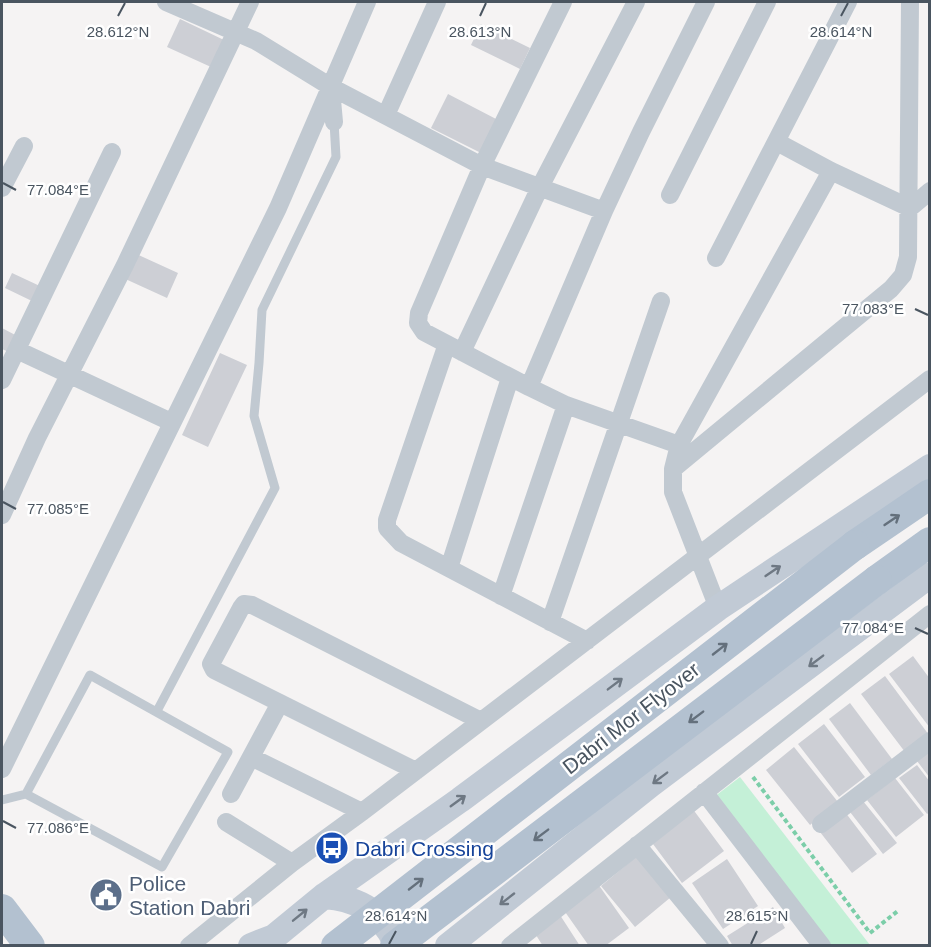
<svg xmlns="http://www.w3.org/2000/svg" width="931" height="947" font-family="Arial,sans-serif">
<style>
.green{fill:#c4f0d7}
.building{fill:#cdcfd5}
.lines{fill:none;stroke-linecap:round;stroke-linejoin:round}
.path{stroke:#7ccea9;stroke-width:4;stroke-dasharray:4.5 3;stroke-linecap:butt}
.lane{stroke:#c1c9d1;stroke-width:9}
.street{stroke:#c1c9d1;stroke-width:18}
.secondary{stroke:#c1cad5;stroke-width:26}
.primary{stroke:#b3c1d0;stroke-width:30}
.primary-bridge{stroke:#b3c1d0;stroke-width:30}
.oneway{stroke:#64707c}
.oneway2{stroke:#6e7883}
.ticks{fill:none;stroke:#4a5560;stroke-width:2}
.labels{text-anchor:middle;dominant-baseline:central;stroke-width:5;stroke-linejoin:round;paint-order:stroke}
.street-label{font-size:21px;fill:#4a5560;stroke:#fff}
.transit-label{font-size:21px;fill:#164399;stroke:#fff;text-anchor:start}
.service-label{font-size:21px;fill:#4e5e75;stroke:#fff;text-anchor:start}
.ticks-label{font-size:15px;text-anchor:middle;fill:#4a5560;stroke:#fff;stroke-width:5;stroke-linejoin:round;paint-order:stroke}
</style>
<rect width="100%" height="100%" fill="#f5f3f3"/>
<!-- green -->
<path class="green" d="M 740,777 L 870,945 L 822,945 L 714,797 Z"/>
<!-- building -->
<path class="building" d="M 180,19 L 224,40 L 211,67 L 167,47 Z
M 481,24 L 530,48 L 520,69 L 471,45 Z
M 448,94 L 498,120 L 481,153 L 431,128 Z
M 132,252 L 178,273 L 167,298 L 121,277 Z
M 12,273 L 42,287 L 34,302 L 5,288 Z
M 2,328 L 19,337 L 11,353 L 2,349 Z
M 220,353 L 247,365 L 208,447 L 182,435 Z
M 913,656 L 930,679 L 930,728 L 889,674 Z
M 885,676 L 929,735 L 905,752 L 861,694 Z
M 850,703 L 892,759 L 871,775 L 829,719 Z
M 824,724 L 865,777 L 839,797 L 798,744 Z
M 794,747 L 838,802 L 810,825 L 766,770 Z
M 930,751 L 930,778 L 917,761 Z
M 917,765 L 930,782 L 930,812 L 927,814 L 899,778 Z
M 895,778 L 924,815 L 896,837 L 867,800 Z
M 863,801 L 897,843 L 883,854 L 850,812 Z
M 692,808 L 724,851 L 682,883 L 650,840 Z
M 845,812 L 877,854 L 852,873 L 820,832 Z
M 637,856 L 671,897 L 635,927 L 601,886 Z
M 727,859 L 758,906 L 723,929 L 692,883 Z
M 598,884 L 629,928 L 605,946 L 589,946 L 563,909 Z
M 773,907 L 785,928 L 757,946 L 733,946 L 727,936 Z
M 560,915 L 580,946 L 543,946 L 534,932 Z"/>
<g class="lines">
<!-- path -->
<path class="path" d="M 753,777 L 870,933 L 899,910"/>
<!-- lane -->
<path class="lane" d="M 157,711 L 275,488 L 254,416 L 259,363 L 262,310 L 336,157 L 334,122
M 2,800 L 26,794 L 162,867 L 228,752 L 90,675 L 26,794"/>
<!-- street -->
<path class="street" d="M 166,2 L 256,41 L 331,87 L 482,166 L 604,211
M 563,2 L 482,166 L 419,313 L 418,323 L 424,332 L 529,387 L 604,211 L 641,132 L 706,2
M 331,89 L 334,122
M 386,115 L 437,2
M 777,142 L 831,171 L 910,208 L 930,191
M 2,188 L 24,146
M 670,195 L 767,2
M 716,258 L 848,2
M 447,344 L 387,520 L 387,528 L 401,543 L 587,641
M 17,350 L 171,422
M 462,352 L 540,187 L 636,2
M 2,380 L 112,152
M 529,387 L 566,405 L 679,445
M 673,469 L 679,445 L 831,171
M 2,515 L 37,438 L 125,265 L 250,2
M 449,568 L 510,378
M 501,596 L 566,405
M 718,608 L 673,492 L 673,469 L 891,289 L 903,275 L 908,257 L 910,2
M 550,622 L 661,301
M 251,757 L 362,812
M 2,769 L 278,208 L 367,2
M 416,771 L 214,670 L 211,664 L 241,608 L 244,604 L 252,605 L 481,721
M 704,792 L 822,946
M 231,794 L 280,703
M 226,822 L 292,863
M 821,824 L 930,741
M 637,845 L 720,946
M 189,946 L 292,863 L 362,812 L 930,379
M 510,946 L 930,614"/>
<!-- secondary -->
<path class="secondary" d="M 324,896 C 358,898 384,913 397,946
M 251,946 L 274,937 L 324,896 L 460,800 L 718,608 L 930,467
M 448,946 L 651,784 L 930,575"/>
<!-- primary -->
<path class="primary" d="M 855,545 L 930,494
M 877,580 L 930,542
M 2,909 L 30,946"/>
<!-- primary-bridge -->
<path class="primary-bridge" d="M 336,946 L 855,545
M 395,946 L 877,580"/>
</g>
<!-- one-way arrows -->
<defs><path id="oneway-shaft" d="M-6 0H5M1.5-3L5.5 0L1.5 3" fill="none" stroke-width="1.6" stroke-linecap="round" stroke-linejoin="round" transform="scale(1.5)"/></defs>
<g class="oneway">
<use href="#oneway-shaft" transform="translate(892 520) rotate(-34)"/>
<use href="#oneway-shaft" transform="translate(720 649) rotate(-38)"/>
<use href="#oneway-shaft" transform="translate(696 717) rotate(143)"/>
<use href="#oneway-shaft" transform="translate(541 835) rotate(143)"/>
<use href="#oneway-shaft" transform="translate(416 884) rotate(-38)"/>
</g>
<g class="oneway2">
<use href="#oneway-shaft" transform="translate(773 571) rotate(-34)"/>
<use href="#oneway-shaft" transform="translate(816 661) rotate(143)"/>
<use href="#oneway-shaft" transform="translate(615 684) rotate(-37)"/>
<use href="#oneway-shaft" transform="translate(660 778) rotate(143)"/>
<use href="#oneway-shaft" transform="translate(458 801) rotate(-36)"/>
<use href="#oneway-shaft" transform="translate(507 899) rotate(142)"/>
<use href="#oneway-shaft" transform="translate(300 915) rotate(-39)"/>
</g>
<!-- ticks -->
<path class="ticks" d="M 118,16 L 125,3M 480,16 L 486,3M 841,16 L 848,3M 3,183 L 16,190M 915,309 L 928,315M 3,502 L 16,509M 915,628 L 928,634M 3,821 L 16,828M 389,944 L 396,931M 751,944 L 757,931"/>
<!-- icons -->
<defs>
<g id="bus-disc" transform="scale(1.725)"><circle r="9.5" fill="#1a4fb4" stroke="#fff"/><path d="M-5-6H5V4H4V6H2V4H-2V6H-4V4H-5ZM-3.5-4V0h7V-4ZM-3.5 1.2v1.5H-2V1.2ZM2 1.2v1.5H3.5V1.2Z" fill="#fff"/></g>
<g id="civic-disc" transform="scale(1.725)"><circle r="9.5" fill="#5c6f8a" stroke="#fff"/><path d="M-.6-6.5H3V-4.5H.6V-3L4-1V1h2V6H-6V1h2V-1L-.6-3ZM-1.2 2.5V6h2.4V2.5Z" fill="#fff"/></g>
</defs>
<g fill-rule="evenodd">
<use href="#bus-disc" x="332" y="848"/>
<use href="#civic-disc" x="106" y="895"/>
</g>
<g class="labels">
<!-- street labels -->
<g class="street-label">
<text transform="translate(631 718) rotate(-38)">Dabri Mor Flyover</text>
</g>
<!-- transit labels -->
<g class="transit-label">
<text x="355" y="848">Dabri Crossing</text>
</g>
<!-- service labels -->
<g class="service-label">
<text x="129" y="883">Police<tspan x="129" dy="24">Station Dabri</tspan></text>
</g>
</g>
<g class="ticks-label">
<text x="118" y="37">28.612°N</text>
<text x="480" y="37">28.613°N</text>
<text x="841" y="37">28.614°N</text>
<text x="58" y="195">77.084°E</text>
<text x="873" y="314">77.083°E</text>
<text x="58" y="514">77.085°E</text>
<text x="873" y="633">77.084°E</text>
<text x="58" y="833">77.086°E</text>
<text x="396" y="921">28.614°N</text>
<text x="757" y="921">28.615°N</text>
</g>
<!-- border -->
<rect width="931" height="947" fill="none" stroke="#4a5560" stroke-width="6"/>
</svg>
